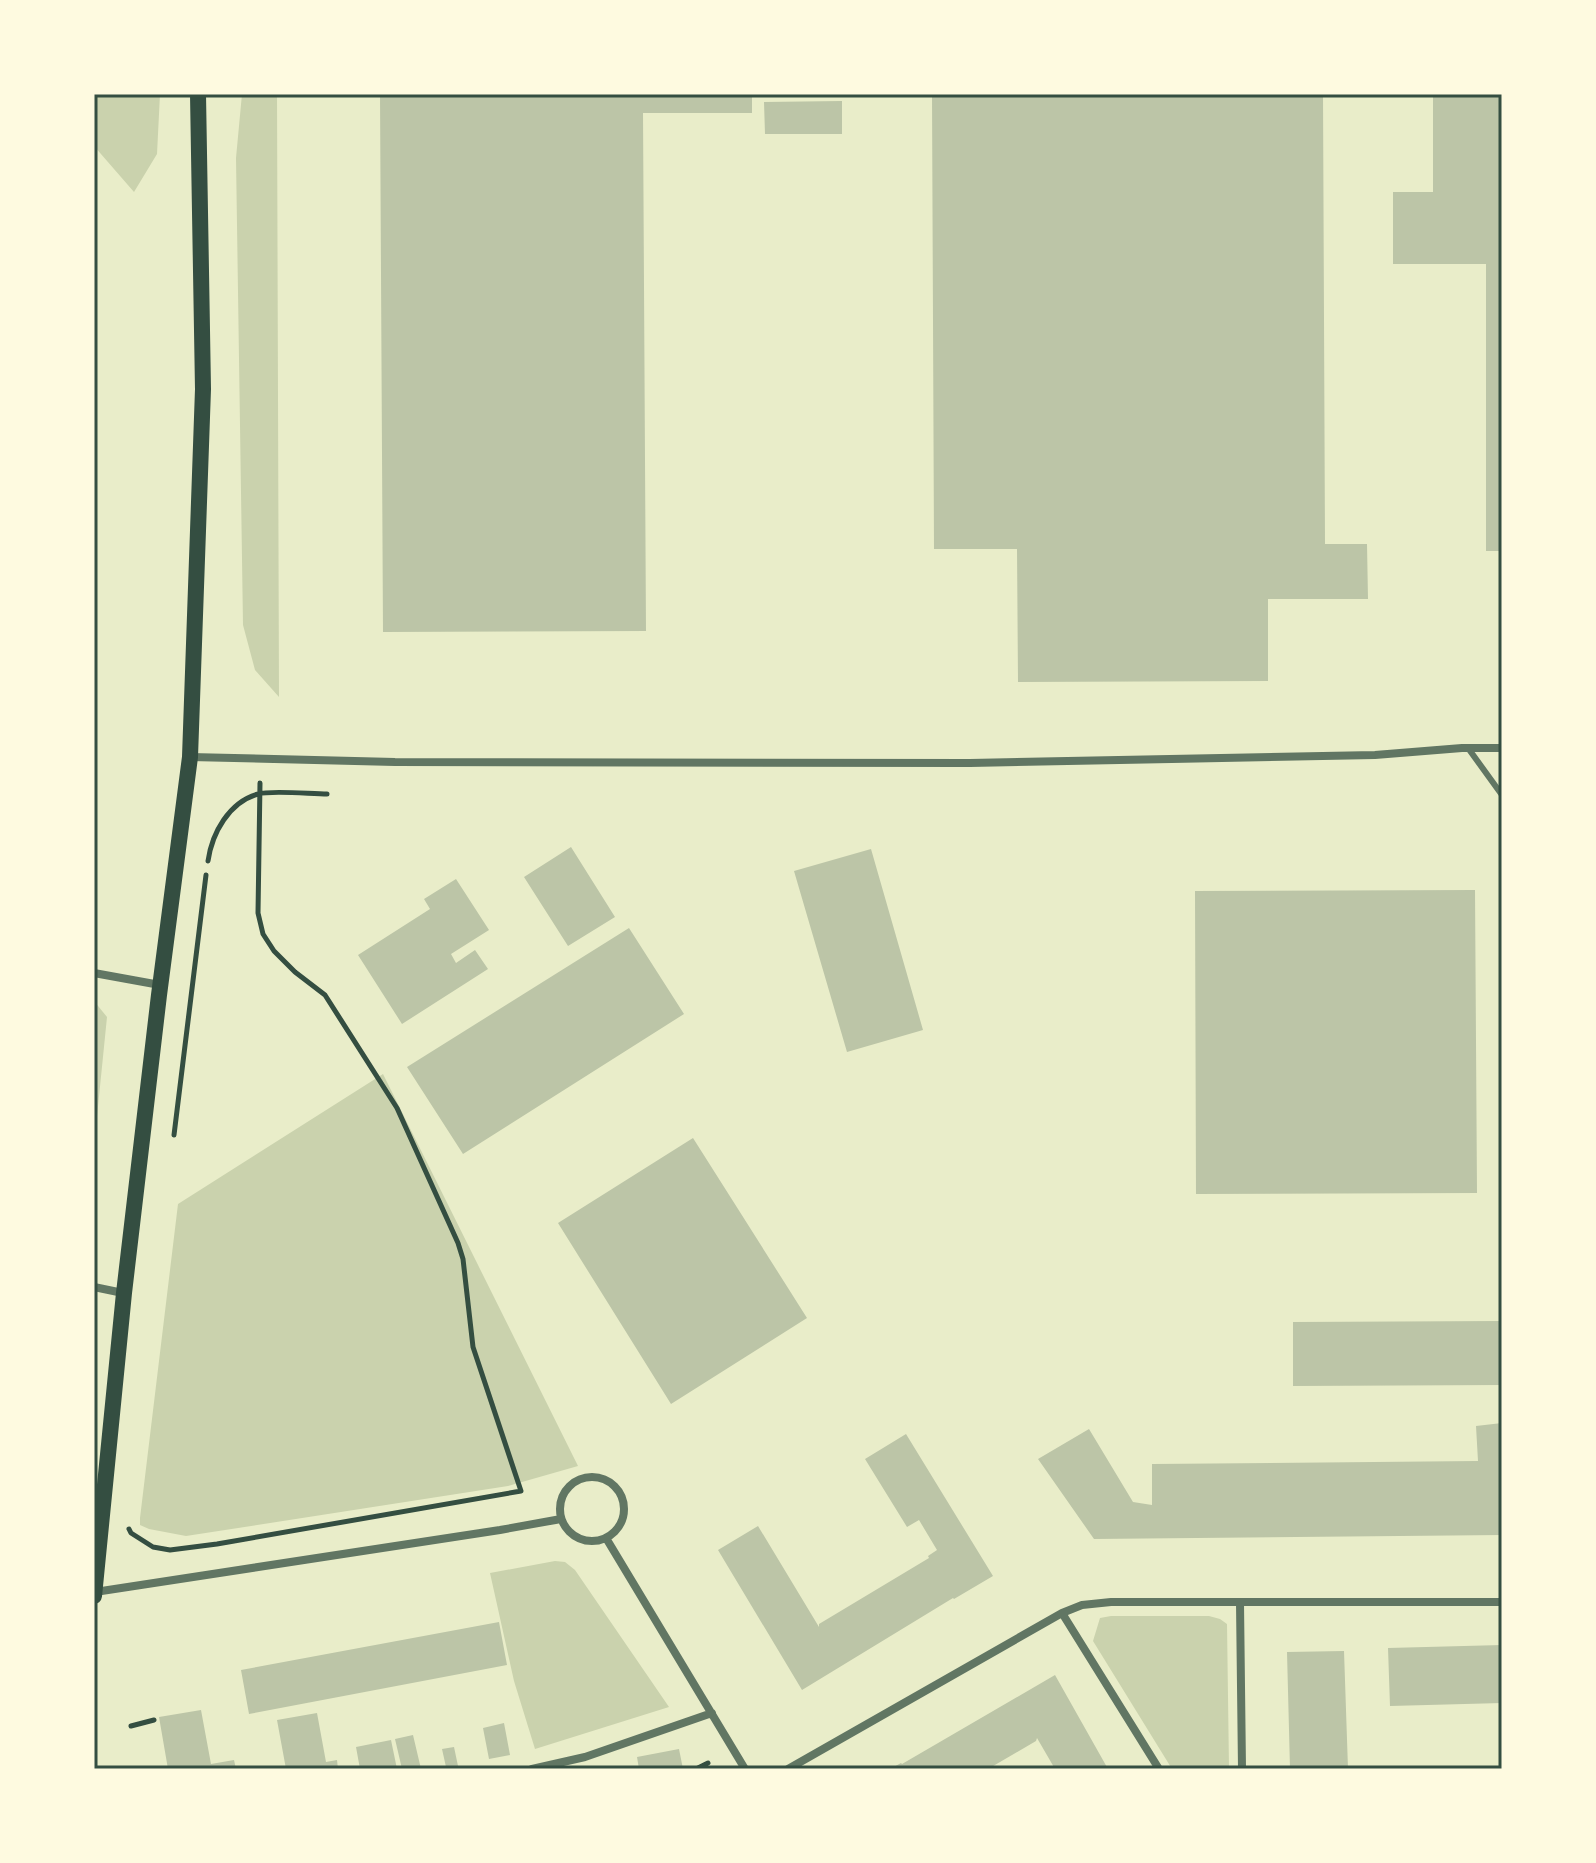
<svg xmlns="http://www.w3.org/2000/svg" width="1596" height="1863" font-family="'Crimson Pro',serif">
<style>
.green{fill:#cad2ad}
.building{fill:#bcc5a7}
.lines{fill:none;stroke-linecap:round;stroke-linejoin:round}
.path{stroke:#344e41;stroke-width:5}
.service{stroke:#617663;stroke-width:6}
.minor{stroke:#617663;stroke-width:8}
.secondary{stroke:#344e41;stroke-width:16}
.neatline{fill:none;stroke:#344e41;stroke-width:3}
</style>
<rect width="100%" height="100%" fill="#e9edc9"/>
<!-- green -->
<path class="green" d="M 94,94 L 160,94 L 157,154 L 134,192 L 94,146 Z
M 242,94 L 277,94 L 279,697 L 255,670 L 243,625 L 236,158 Z
M 94,1001 L 107,1017 L 94,1146 Z
M 383,1074 L 578,1466 L 508,1486 L 186,1536 L 149,1529 L 140,1525 L 140,1518 L 178,1204 Z
M 555,1561 L 565,1562 L 575,1570 L 669,1707 L 535,1749 L 514,1681 L 490,1573 Z
M 1111,1616 L 1209,1616 L 1220,1619 L 1227,1624 L 1229,1769 L 1172,1769 L 1093,1641 L 1100,1618 Z"/>
<!-- building -->
<path class="building" d="M 380,94 L 752,94 L 752,113 L 643,113 L 646,631 L 383,632 Z
M 932,94 L 1323,94 L 1325,544 L 1367,544 L 1368,599 L 1268,599 L 1268,681 L 1018,682 L 1017,549 L 934,549 Z
M 1433,94 L 1502,94 L 1502,551 L 1486,551 L 1486,264 L 1393,264 L 1393,192 L 1433,192 Z
M 842,101 L 842,134 L 765,134 L 764,102 Z
M 571,847 L 615,917 L 568,946 L 524,877 Z
M 871,849 L 923,1030 L 847,1052 L 794,871 Z
M 456,879 L 489,930 L 451,954 L 456,963 L 475,950 L 488,969 L 402,1024 L 358,955 L 430,909 L 424,899 Z
M 1475,890 L 1477,1193 L 1196,1194 L 1195,891 Z
M 629,928 L 684,1014 L 463,1154 L 407,1067 Z
M 693,1138 L 807,1318 L 671,1404 L 558,1223 Z
M 1502,1321 L 1502,1385 L 1293,1386 L 1293,1322 Z
M 1502,1423 L 1502,1535 L 1094,1539 L 1038,1459 L 1089,1429 L 1133,1502 L 1152,1505 L 1152,1464 L 1478,1461 L 1476,1426 Z
M 906,1434 L 993,1576 L 954,1599 L 953,1598 L 802,1690 L 718,1550 L 758,1526 L 819,1627 L 819,1624 L 929,1558 L 928,1556 L 937,1550 L 919,1520 L 907,1527 L 865,1459 Z
M 499,1622 L 507,1665 L 249,1714 L 241,1670 Z
M 1502,1645 L 1502,1703 L 1390,1706 L 1388,1648 Z
M 1344,1651 L 1348,1769 L 1290,1769 L 1287,1652 Z
M 1055,1675 L 1108,1769 L 1055,1769 L 1037,1738 L 1036,1741 L 988,1769 L 890,1769 L 901,1763 L 902,1764 Z
M 201,1710 L 211,1764 L 234,1760 L 236,1769 L 168,1769 L 159,1717 Z
M 317,1713 L 326,1762 L 337,1760 L 338,1769 L 286,1769 L 277,1720 Z
M 504,1723 L 510,1755 L 489,1759 L 483,1728 Z
M 413,1735 L 421,1769 L 402,1769 L 395,1739 Z
M 391,1740 L 397,1769 L 360,1769 L 356,1747 Z
M 454,1747 L 458,1766 L 446,1767 L 442,1749 Z
M 679,1749 L 683,1769 L 639,1769 L 637,1757 Z"/>
<g class="lines">
<!-- path -->
<path class="path" d="M 208,861 C 212,833 229,802 258,794 C 271,790 311,794 327,794
M 174,1135 L 206,875
M 129,1529 L 131,1533 L 153,1547 L 170,1550 L 217,1544 L 521,1491 L 473,1347 L 463,1259 L 458,1243 L 397,1108 L 325,995 L 295,972 L 274,951 L 263,934 L 258,913 L 260,783
M 131,1726 L 154,1720
M 696,1769 L 708,1763"/>
<!-- service -->
<path class="service" d="M 1468,748 L 1502,795"/>
<!-- minor -->
<path class="minor" d="M 190,757 L 395,762 L 970,763 L 1375,755 L 1462,748 L 1502,748
M 94,973 L 160,985
M 94,1287 L 123,1293
M560 1509a32 32 0 1 1 64 0a32 32 0 1 1-64 0Z
M 606,1538 L 745,1769
M 95,1592 L 500,1530 L 561,1519
M 1240,1603 L 1242,1769
M 1062,1613 L 1159,1769
M 532,1769 L 585,1757 L 712,1713
M 788,1769 L 1062,1613 L 1082,1605 L 1111,1602 L 1502,1602"/>
<!-- secondary -->
<path class="secondary" d="M 94,1596 L 124,1293 L 159,995 L 190,757 L 203,389 L 198,94"/>
</g>
<!-- border -->
<rect width="1596" height="1863" fill="none" stroke="#fefae0" stroke-width="192"/>
<rect x="96" y="96" width="1404" height="1671" class="neatline"/>
</svg>
